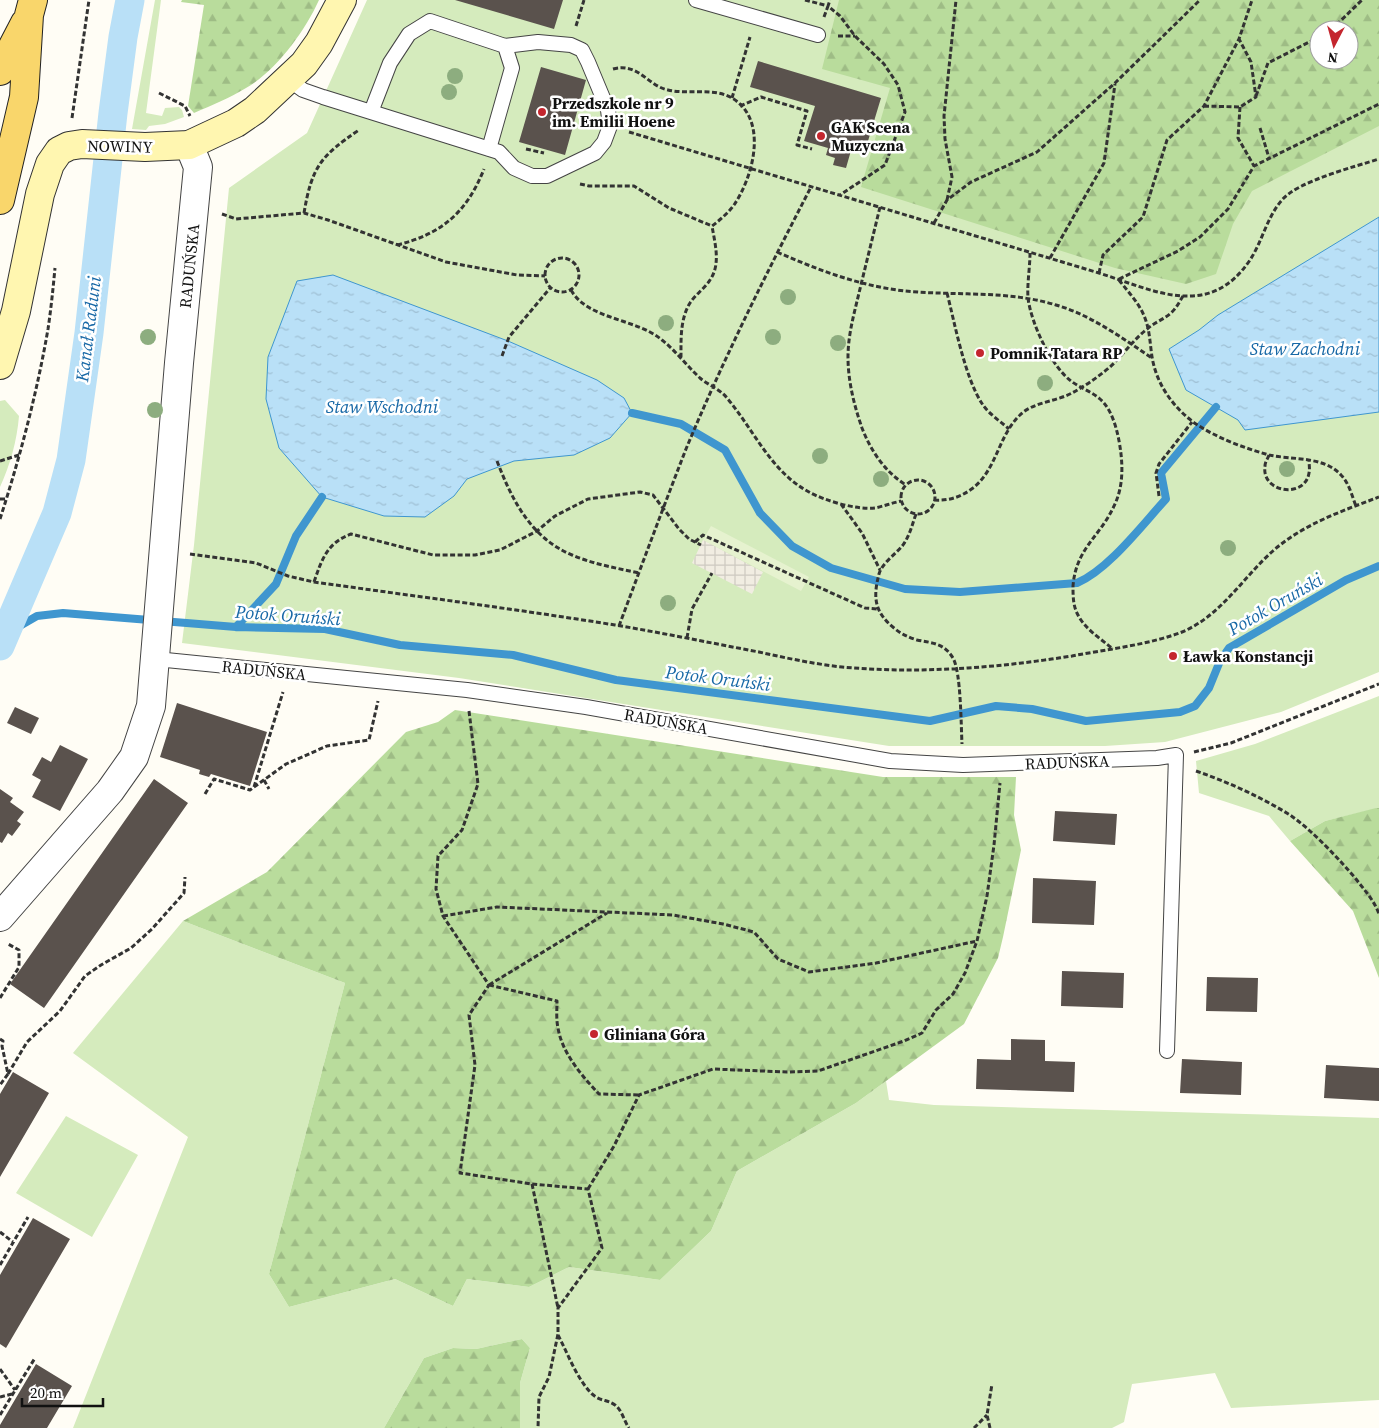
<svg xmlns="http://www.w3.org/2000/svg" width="1379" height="1428" font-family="'Source Serif 4',serif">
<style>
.green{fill:#d5ebbd;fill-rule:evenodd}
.forest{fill:url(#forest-firs);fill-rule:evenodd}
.pitch{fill:#e6f2cf}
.plaza{fill:url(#plaza-grid)}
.water{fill:url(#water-ripples);stroke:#3f96cf}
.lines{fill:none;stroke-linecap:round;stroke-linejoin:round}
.stream{stroke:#3f96cf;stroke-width:8}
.canal{stroke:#b9e0f7;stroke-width:29}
.building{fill:#5a524d}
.lane-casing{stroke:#444;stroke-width:16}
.street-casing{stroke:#444;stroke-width:30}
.secondary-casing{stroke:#333;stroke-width:30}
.primary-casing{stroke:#222;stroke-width:30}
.path{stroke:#333;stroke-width:3;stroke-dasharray:5 2.5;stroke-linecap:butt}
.lane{stroke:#fff;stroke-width:14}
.street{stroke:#fff;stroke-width:28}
.secondary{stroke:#fff6b0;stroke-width:28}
.primary{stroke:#f9d66b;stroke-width:28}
.tree{fill:#8dad7f}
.poi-dot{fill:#c4262e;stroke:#fff;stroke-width:2}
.labels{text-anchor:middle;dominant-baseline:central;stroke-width:5;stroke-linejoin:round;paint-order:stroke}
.poi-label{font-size:16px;font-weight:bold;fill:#111;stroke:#fff;text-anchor:start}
.street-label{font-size:16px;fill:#111;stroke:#fff}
.water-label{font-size:18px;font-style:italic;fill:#1768a6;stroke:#fff}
</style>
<defs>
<pattern id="forest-firs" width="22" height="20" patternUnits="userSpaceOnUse" patternTransform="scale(1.25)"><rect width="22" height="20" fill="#b9dc9c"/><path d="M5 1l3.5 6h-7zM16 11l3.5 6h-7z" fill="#9ebc85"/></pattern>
<pattern id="plaza-grid" width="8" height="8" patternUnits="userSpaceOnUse" patternTransform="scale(1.25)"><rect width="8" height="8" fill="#f1ede2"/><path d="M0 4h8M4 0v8" fill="none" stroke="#cecac1"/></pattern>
<pattern id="water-ripples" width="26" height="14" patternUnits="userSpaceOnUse" patternTransform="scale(1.25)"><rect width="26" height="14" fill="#b9e0f7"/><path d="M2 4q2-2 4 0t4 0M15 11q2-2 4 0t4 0" fill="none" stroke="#9ebfd3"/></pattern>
</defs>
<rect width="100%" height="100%" fill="#fffdf5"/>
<!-- green -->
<path class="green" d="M 155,0 L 161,0 L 146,113 L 162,116 L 165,108 L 179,107 L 182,110 L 184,117 L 165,124 L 149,126 L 146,130 L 132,129 Z
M 367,0 L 1379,0 L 1379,672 L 1281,712 L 1165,742 L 1105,746 L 889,746 L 459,678 L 182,643 L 194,545 L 229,188 L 307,133 ZM 1319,30 L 1349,30 L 1349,60 L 1319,60 Z
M 5,400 L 19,416 C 17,441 10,465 0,487 L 0,401 Z
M 1379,696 L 1379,808 L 1325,821 L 1290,841 L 1269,816 L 1199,793 L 1196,761 L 1255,744 Z
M 183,921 L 345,983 L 269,1274 L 289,1307 L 395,1279 L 453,1306 L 467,1279 L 529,1287 L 569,1267 L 660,1280 L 711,1231 L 737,1171 L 856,1103 L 886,1081 L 889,1100 L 934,1105 L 1379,1118 L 1379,1400 L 1231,1408 L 1215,1373 L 1132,1384 L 1124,1422 L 1112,1428 L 520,1428 L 520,1383 L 530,1348 L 522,1339 L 476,1349 L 453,1348 L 424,1358 L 384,1428 L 73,1428 L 188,1137 L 73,1053 Z
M 66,1116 L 138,1155 L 92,1237 L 16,1193 Z"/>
<!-- forest -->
<path class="forest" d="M 182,0 L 319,0 C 305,31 276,71 246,88 C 230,98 212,105 194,113 L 188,106 L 204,5 L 181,2 Z
M 839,0 L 1379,0 L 1379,126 L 1252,191 L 1233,224 L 1216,274 L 1186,284 L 1115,268 L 861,187 L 890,88 L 822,69 ZM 1319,30 L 1349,30 L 1349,60 L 1319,60 Z
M 455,710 L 883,777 L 1016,777 L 1014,815 L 1021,850 L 1003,937 L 998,958 L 964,1024 L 856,1103 L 737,1171 L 711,1231 L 660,1280 L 569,1267 L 529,1287 L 467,1279 L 453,1306 L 395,1279 L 289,1307 L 269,1274 L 345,983 L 183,921 L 267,872 L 406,732 L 438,722 Z
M 1376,808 L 1379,808 L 1379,978 L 1353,911 L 1290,841 L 1325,821 Z
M 522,1339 L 530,1348 L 520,1383 L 520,1428 L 384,1428 L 424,1358 L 453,1348 L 476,1349 Z"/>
<!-- pitch -->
<path class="pitch" d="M 711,526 L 809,577 L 801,591 L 703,540 Z"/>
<!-- plaza -->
<path class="plaza" d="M 703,540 L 763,572 L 752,594 L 692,563 Z"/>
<!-- water -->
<path class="water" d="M 1379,217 L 1379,412 L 1245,430 L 1238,420 L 1186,390 L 1169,349 L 1199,330 L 1218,315 Z
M 333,275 L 508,341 L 597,380 L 624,398 L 632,413 L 610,438 L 574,455 L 514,461 L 467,479 L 454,496 L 425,517 L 384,516 L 322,497 L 279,448 L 266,399 L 268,357 L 297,281 Z"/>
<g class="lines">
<!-- stream -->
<path class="stream" d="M 632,413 L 681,424 L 725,450 L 760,513 L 792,546 L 831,568 L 905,589 L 960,592 L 1077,583 C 1109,569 1142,525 1166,499 L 1161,473 L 1216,407
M 236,627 L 276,584 L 296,536 L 322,497
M 4,635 L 37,616 L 63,613 L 236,627 L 325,629 L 400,645 L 513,655 L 616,680 L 930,721 L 996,706 L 1032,709 L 1086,721 L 1180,712 L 1195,706 L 1209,688 L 1220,661 L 1229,648 L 1346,580 L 1379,566"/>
<!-- canal -->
<path class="canal" d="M 0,646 L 57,513 L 71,460 L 89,333 L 113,113 L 123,37 L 130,0"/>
</g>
<!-- building -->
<path class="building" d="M 455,0 L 563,0 L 554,29 Z
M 758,61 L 881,98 L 865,151 L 852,147 L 846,168 L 833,165 L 835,158 L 826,155 L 828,148 L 804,141 L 815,106 L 750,87 Z
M 541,67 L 586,80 L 565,155 L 519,142 Z
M 177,703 L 267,732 L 250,786 L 211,774 L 209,777 L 199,774 L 200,770 L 160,757 Z
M 15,707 L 39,718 L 31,734 L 7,723 Z
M 60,745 L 88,759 L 60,811 L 32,797 L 41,780 L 32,775 L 42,757 L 51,762 Z
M 154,779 L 188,803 L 44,1008 L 10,984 Z
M 0,789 L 13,798 L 10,802 L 24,812 L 17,821 L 21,824 L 12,836 L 8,833 L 2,843 L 0,842 Z
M 1055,811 L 1117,814 L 1115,845 L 1053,841 Z
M 1033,878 L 1096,881 L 1094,925 L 1032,923 Z
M 1062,971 L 1124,973 L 1123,1008 L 1061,1006 Z
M 1207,977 L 1258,978 L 1257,1012 L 1206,1011 Z
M 1011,1039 L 1045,1040 L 1045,1061 L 1075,1062 L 1074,1092 L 976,1089 L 977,1059 L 1011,1060 Z
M 1182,1059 L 1242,1062 L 1241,1095 L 1180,1093 Z
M 1326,1065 L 1379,1068 L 1379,1101 L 1324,1098 Z
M 13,1072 L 49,1093 L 0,1177 L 0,1094 Z
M 33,1218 L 70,1239 L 6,1348 L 0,1344 L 0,1275 Z
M 36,1364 L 72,1386 L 47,1428 L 0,1428 L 0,1425 Z"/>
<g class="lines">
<!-- lane casing -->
<g class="lane-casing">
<path id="lane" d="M 696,0 L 818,35
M 289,80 L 303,90 L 323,97 L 499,152 L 514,168 L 532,176 L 547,176 L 595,153 L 604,142 L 610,126 L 608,110 L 588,62 L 582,50 L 571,45 L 538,42 L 505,46 L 430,21 L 409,34 L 390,63 L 371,112
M 489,149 L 512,68 L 505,46
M 156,659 L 467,690 L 586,707 L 890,761 L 963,765 L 1157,758 L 1176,755 L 1167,1051"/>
</g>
<!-- street casing -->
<g class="street-casing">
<path id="street" d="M 0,917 L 110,791 L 134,757 L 151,706 L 179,363 L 198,167 L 189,145"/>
</g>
<!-- secondary casing -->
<g class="secondary-casing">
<path id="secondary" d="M 0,365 L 16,311 L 40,194 L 50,164 L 59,151 L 69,146 L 82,144 L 145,147 L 189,145 L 236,123 L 255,110 L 304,64 L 319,43 L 342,0"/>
</g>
<!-- primary casing -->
<g class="primary-casing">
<path id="primary" d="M 0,71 L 25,23
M 0,200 L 24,97 L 29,15 L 33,0"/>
</g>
<!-- path -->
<path class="path" d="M 805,0 L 828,6 L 830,0
M 824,17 L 828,6 L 840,16 L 855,36 L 884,64 L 898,85 L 905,112 L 885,165 L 840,195
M 576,26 L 584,0
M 1331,30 L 1362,0
M 838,36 L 855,36
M 613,69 C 638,62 648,86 668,90 C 689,95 713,87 732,98 C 769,120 753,177 734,205 C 728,213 720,220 712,226 C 715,244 721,264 710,280 C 705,288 695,295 690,303 C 680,319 681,340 681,357
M 159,93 L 185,106 L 190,116
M 1256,96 L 1268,63 L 1319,37
M 732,98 L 750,37
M 740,106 L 761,97 L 807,111 L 797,145 L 812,149
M 1204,106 L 1240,107 L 1256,97 L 1251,62 L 1239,39
M 1240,107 L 1238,138 L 1254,166
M 72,118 L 89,0
M 1260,128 L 1269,158
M 629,132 L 1099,273 C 1153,290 1209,321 1250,260 C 1262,242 1267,217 1282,200 C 1298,181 1354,167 1379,159
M 526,149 L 544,153
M 580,184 L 589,186 L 634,186 L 669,208 L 712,226
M 947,200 L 952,177 L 945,139 L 944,116 L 956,0
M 880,207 C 873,236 866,264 859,293 C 854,314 848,335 848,357 C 848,381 854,405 862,428 C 871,451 885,472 906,485
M 304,213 C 312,166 321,156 359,130
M 222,214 L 236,219 L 304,213 L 328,220 L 446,262 L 517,275 L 545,276
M 934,223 L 947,200 L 971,182 L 1037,152 L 1115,83 L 1200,0
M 397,245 C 442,234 467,212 484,169
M 777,252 C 818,270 860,286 905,291 C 955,296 1007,290 1056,305 C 1091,315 1122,338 1152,358
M 1030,253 C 1030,267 1027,284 1028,298 C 1031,323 1051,366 1071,381 C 1080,388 1091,391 1100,399 C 1114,411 1119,437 1121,454 C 1123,472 1122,490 1114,506 C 1100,537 1076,548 1073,586 C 1073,596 1073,606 1078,615 C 1085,629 1101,639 1113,649
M 1050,258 L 1104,163 L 1115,84
M545 275a17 17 0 1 1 34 0a17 17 0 1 1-34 0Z
M 1099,273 L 1103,255 L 1143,217 L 1167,140 L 1204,106 L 1239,39 L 1252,0
M 1119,279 L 1178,251 L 1200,237 L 1228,209 L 1254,166 L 1379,104
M 1119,280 C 1129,293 1141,305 1146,321 C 1151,336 1150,352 1154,366 C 1160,389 1176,410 1196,424 C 1217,438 1244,448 1269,455 C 1292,460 1324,456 1341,475 C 1349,483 1352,496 1356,506
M 571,290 C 588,320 636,318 662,340 C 676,351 687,366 700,378 C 708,385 720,389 727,398 C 754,430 771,472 809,492 C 825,501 857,510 875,508 C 884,506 892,503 901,501
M 947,293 C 955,324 965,379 983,405 C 989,414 1000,421 1009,429
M 502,356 L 509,337 L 551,287
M 1269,455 C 1268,458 1265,462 1265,466 C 1261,493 1305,499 1309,473 C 1310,469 1309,464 1309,461
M 0,461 L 19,455
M 497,461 C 512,500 531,538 572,555 C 593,564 616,568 639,573
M901 497a17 17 0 1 1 34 0a17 17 0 1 1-34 0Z
M 1159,496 L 1156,473 L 1159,464 L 1192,422
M 0,499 L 6,499
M 934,500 C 949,501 961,497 973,488 C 997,469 998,436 1020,415 C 1033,402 1055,402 1072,393 C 1085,386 1098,377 1110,367 C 1123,355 1133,340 1147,329 C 1155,322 1165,319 1172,312 C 1177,307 1180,301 1183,296
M 841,504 L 862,533 L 880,570
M 916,514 C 912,525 910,535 903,545 C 896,554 882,563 879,574 C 873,597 874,612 894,628 C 901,634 908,637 917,640 C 932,643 944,643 953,658 C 961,672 961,725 962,744
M 0,519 C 20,457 37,393 48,329 C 51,309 53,289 55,268
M 695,542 L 703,535 L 865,608 L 877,609
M 190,554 L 256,563 L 288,576 L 314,582 C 414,596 515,609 615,625 C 663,633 711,643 759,652 C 786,658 814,664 842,667 C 919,674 996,668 1072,656 C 1108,649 1148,645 1182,632 C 1221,616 1244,576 1274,550 C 1304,524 1342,511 1379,497
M 314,582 C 322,559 327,543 351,534 L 433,555 L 475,555 L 500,550 L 537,531 L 555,516 L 588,499 L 640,492 L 653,495 L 679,529 L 689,539 L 701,545
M 619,626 C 641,567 663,508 686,449 C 723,360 767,272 811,187
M 687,638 L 692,609 L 712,573
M 469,711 L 478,784 L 462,830 L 438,856 L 436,889 L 443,916 L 489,985 L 469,1015 L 475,1065 L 460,1173 L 532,1184 L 588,1189 L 602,1248 L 558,1308 L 558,1334 L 549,1377 L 539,1397 L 538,1428
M 1194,752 L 1231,743 L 1379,684
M 1196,771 C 1228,782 1261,797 1290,815 C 1312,830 1339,859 1356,879 C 1365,891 1374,900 1379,914
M 264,780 L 269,789
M 254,787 L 283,692
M 205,794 L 214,779 L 250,790 L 286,764 L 327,746 L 369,740 L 378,701
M 443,916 L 497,907 L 673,915 L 723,924 L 754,932 L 778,959 L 809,972 L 876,963 L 977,941
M 489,985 L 557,1001 C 557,1009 556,1019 558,1028 C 562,1053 582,1076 599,1094 L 639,1095
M 489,985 L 607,913
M 0,998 L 19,967 L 19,950 L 8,944
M 0,1039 L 3,1041 L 2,1046 L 8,1074 L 0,1085
M 8,1074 L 27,1042 L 60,1011 L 85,976 L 101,965 L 131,948 L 152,929 L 184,893 L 185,877
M 532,1184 L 558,1308
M 588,1189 L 614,1146 L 639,1095 L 713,1069 L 787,1072 L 818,1071 L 904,1041 L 922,1033 L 936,1010 L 953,994 L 965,973 L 977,941 L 987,896 L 994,845 L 1000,783
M 0,1232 L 13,1242
M 0,1265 L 28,1217
M 558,1335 C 568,1354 576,1377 591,1393 C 600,1402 607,1399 615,1405 C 622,1410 624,1421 629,1428
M 0,1369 L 15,1390
M 0,1397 L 12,1394
M 0,1415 L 35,1358
M 974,1428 L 987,1415
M 990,1428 L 987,1415 L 992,1384"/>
<!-- lane -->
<use href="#lane" class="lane"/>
<!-- street -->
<use href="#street" class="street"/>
<!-- secondary -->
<use href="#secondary" class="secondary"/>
<!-- primary -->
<use href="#primary" class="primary"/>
</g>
<!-- trees -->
<g class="tree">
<circle cx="455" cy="76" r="8"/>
<circle cx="449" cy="92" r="8"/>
<circle cx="788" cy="297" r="8"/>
<circle cx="666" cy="323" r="8"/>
<circle cx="148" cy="337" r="8"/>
<circle cx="773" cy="337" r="8"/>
<circle cx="838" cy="343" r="8"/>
<circle cx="1045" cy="383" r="8"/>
<circle cx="155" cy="410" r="8"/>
<circle cx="820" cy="456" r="8"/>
<circle cx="1287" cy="469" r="8"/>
<circle cx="881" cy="479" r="8"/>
<circle cx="1228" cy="548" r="8"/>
<circle cx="668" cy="603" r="8"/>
</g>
<!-- markers -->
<g class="poi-dot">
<circle cx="542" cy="112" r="5"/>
<circle cx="821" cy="136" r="5"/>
<circle cx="980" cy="353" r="5"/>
<circle cx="1173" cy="656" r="5"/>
<circle cx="594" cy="1034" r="5"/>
</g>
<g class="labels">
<!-- poi labels -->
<g class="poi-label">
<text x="552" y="103">Przedszkole nr 9<tspan x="552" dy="18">im. Emilii Hoene</tspan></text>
<text x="831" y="127">GAK Scena<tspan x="831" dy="18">Muzyczna</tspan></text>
<text x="990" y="353">Pomnik Tatara RP</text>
<text x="1183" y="656">Ławka Konstancji</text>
<text x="604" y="1034">Gliniana Góra</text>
</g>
<!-- street labels -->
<g class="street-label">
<text transform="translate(120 146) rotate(1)">NOWINY</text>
<text transform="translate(189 266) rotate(-84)">RADUŃSKA</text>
<text transform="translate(264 670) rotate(6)">RADUŃSKA</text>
<text transform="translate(666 721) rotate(10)">RADUŃSKA</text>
<text transform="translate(1067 762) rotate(-2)">RADUŃSKA</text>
</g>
<!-- water labels -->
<g class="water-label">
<text transform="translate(88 329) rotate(-83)">Kanał Raduni</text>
<text x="1305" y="348">Staw Zachodni</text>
<text x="382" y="406">Staw Wschodni</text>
<text transform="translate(1275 604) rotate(-30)">Potok Oruński</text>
<text transform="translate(288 615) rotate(4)">Potok Oruński</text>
<text transform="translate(718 678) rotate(7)">Potok Oruński</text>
</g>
</g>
<!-- north arrow -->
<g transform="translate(1334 45) rotate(186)"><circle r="24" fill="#ffffff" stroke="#a0a0a0"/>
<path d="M0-4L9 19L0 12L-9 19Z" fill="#c4262e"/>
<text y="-8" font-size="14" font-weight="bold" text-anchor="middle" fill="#111111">N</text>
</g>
<!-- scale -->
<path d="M22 1398v8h81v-8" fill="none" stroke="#111111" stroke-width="2.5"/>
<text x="30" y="1398" font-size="15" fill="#111111" stroke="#ffffff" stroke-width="4" paint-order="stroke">20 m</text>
</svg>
